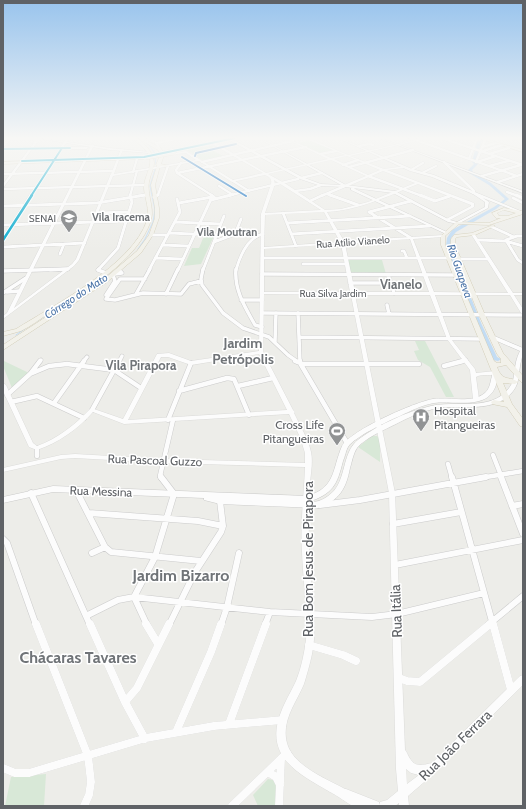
<svg xmlns="http://www.w3.org/2000/svg" width="526" height="809" font-family="Cabin,sans-serif">
<style>
.green{fill:#d8e8d7}
.lines{fill:none;stroke-linecap:round;stroke-linejoin:round}
.stream{stroke:#c2dcf4;stroke-width:1}
.river{fill:#c2dcf4;fill-rule:evenodd}
.minor-far5-casing{stroke:#cbcbcb;stroke-width:3}
.minor-far4-casing{stroke:#cbcbcb;stroke-width:3.5}
.minor-far3-casing{stroke:#cbcbcb;stroke-width:4.5}
.minor-far2-casing{stroke:#cbcbcb;stroke-width:5.5}
.minor-far1-casing{stroke:#cbcbcb;stroke-width:7}
.minor-casing{stroke:#cbcbcb;stroke-width:8}
.tertiary-casing{stroke:#cbcbcb;stroke-width:0.5}
.secondary-casing{stroke:#cbcbca;stroke-width:1}
.primary-casing{stroke:#d3ceb9;stroke-width:1}
.minor-far5{stroke:#fcfcfc;stroke-width:2.5}
.minor-far4{stroke:#fcfcfc;stroke-width:3}
.minor-far3{stroke:#fcfcfc;stroke-width:3.5}
.minor-far2{stroke:#fcfcfc;stroke-width:4.5}
.minor-far1{stroke:#fcfcfc;stroke-width:6}
.minor{stroke:#fcfcfc;stroke-width:8}
.tertiary{fill:#fcfcfc;fill-rule:evenodd}
.secondary{fill:#fcfcfc;fill-rule:evenodd}
.primary{fill:#f2f1ea;fill-rule:evenodd}
.primary-bridge-casing{stroke:#d3ceb9;stroke-width:4;stroke-linecap:butt}
.primary-bridge{stroke:#f2f1ea;stroke-width:3.5}
.bus-1-far1-casing{stroke:#fff;stroke-width:3.5}
.bus-1-casing{stroke:#fff;stroke-width:4.5}
.bus-2-casing{stroke:#fff;stroke-width:3.5}
.bus-1-far1{stroke:#00a9ce;stroke-width:2}
.bus-1{stroke:#00a9ce;stroke-width:2.5}
.bus-2{stroke:#0065bd;stroke-width:2}
.labels{text-anchor:middle;dominant-baseline:central;stroke-width:3;stroke-linejoin:round;paint-order:stroke}
.far-poi-label{font-size:10px;fill:#5f6266;stroke:#fff;text-anchor:end}
.far-street-label{font-size:10px;fill:#5f6266;stroke:#fff}
.far-neighbourhood-label{font-size:11px;font-weight:bold;fill:#707478;stroke:#fff}
.far-water-label{font-size:11px;font-style:italic;fill:#4c75a9;stroke:#fff}
.poi-label{font-size:12px;fill:#5f6266;stroke:#fff;text-anchor:start}
.street-label{font-size:12px;fill:#5f6266;stroke:#fff}
.far-district-label{font-size:13px;font-weight:bold;fill:#707478;stroke:#fff}
.neighbourhood-label{font-size:13px;font-weight:bold;fill:#707478;stroke:#fff}
.quarter-label{font-size:14px;font-weight:bold;fill:#707478;stroke:#fff}
.near-street-label{font-size:14px;fill:#5f6266;stroke:#fff}
.near-neighbourhood-label{font-size:16px;font-weight:bold;fill:#707478;stroke:#fff}
</style>
<rect width="100%" height="100%" fill="#edede9"/>
<!-- green -->
<path class="green" d="M 311,140 L 333,150 L 321,153 L 298,143 Z
M 212,146 L 214,147 L 212,150 L 223,156 L 202,160 L 187,150 L 201,147 Z
M 204,236 L 214,236 L 201,264 L 184,266 L 192,248 L 199,248 Z
M 347,260 L 382,260 L 386,274 L 350,274 Z
M 415,341 L 425,341 L 454,397 L 446,397 L 430,367 L 418,360 L 414,351 L 419,350 Z
M 3,361 L 4,361 L 29,373 L 12,388 L 3,366 Z
M 372,436 L 377,436 L 380,439 L 380,462 L 358,447 Z
M 46,774 L 44,806 L 5,806 L 11,777 Z
M 268,779 L 273,780 L 277,784 L 275,806 L 258,806 L 253,795 Z"/>
<g class="lines">
<!-- stream -->
<path class="stream" d="M 149,145 L 154,152 L 156,164
M 138,249 L 145,239 L 153,222 L 155,210 L 150,186 L 155,169
M 86,290 L 109,275
M 37,321 L 74,298
M 16,335 L 26,328"/>
<!-- river -->
<path class="river" d="M 484,138 L 487,138 L 481,142 L 476,162 L 478,164 L 472,170 L 473,172 L 491,183 L 509,199 L 496,209 L 456,232 L 451,238 L 450,246 L 482,325 L 497,357 L 501,359 L 498,361 L 493,360 L 492,359 L 476,325 L 446,246 L 447,238 L 452,230 L 494,207 L 505,199 L 489,185 L 469,173 L 468,170 L 474,164 L 472,162 L 477,142 Z"/>
<!-- minor-far5 casing -->
<g class="minor-far5-casing">
<path id="minor-far5" d="M 410,138 L 517,176
M 441,138 L 523,165
M 3,146 L 11,138
M 359,146 L 370,144 L 373,145
M 482,147 L 496,143
M 483,151 L 502,145
M 321,154 L 336,151
M 489,154 L 509,148
M 469,159 L 477,138
M 202,162 L 293,141
M 444,162 L 474,191 L 473,193
M 476,162 L 485,140 L 488,139
M 477,162 L 496,156
M 181,163 L 176,170 L 177,173 L 213,196
M 343,165 L 358,160
M 489,166 L 508,161
M 349,167 L 413,150
M 411,170 L 423,163
M 133,172 L 137,159
M 177,173 L 306,147
M 422,173 L 436,166
M 3,174 L 113,171
M 368,176 L 422,196
M 482,176 L 521,165
M 301,178 L 322,173
M 233,181 L 249,191
M 498,182 L 523,174
M 3,186 L 39,138
M 219,186 L 233,195
M 3,189 L 146,185
M 295,191 L 310,189 L 321,185
M 507,192 L 518,196
M 327,194 L 333,196
M 31,196 L 66,141
M 130,196 L 137,171
M 138,196 L 146,195
M 156,196 L 158,195 L 168,166
M 227,196 L 298,179
M 321,196 L 345,186"/>
</g>
<!-- minor-far4 casing -->
<g class="minor-far4-casing">
<path id="minor-far4" d="M 211,195 L 214,197
M 330,195 L 358,205
M 420,195 L 435,201 L 450,196
M 516,195 L 523,198
M 154,197 L 158,195
M 513,198 L 523,203
M 211,200 L 231,195
M 310,201 L 323,195
M 179,203 L 212,197
M 3,206 L 97,203 L 145,195
M 369,212 L 411,238
M 369,212 L 411,201
M 97,213 L 129,212
M 283,213 L 296,246
M 175,222 L 221,224
M 287,223 L 410,216
M 3,225 L 126,221
M 492,227 L 514,237
M 169,233 L 216,235
M 291,234 L 430,226
M 151,235 L 168,235
M 3,240 L 31,195
M 478,240 L 505,241
M 506,240 L 517,236 L 523,236
M 214,242 L 235,234 L 241,219
M 507,242 L 518,260 L 523,263
M 509,242 L 523,246
M 162,245 L 188,246
M 3,247 L 85,243
M 402,251 L 404,251 L 407,258
M 60,254 L 64,244
M 155,258 L 182,259
M 262,258 L 449,258
M 458,259 L 489,259
M 303,264 L 347,264
M 50,270 L 68,269
M 98,270 L 118,248 L 132,202 L 130,195
M 149,270 L 180,212 L 177,199
M 178,270 L 212,197
M 203,270 L 224,216
M 236,270 C 240,256 248,237 263,234"/>
</g>
<!-- minor-far3 casing -->
<g class="minor-far3-casing">
<path id="minor-far3" d="M 99,269 L 98,270 L 106,273
M 203,269 L 201,279 L 202,285 L 223,313 L 243,328 L 269,337 L 288,355 L 298,362
M 236,269 C 234,290 245,307 255,325 L 262,327
M 3,271 L 68,269
M 115,274 L 122,273 L 119,270
M 262,274 L 455,275
M 388,275 L 394,293
M 350,283 L 391,283
M 7,292 L 19,291
M 3,293 L 26,278
M 136,294 L 150,269
M 166,294 L 178,269
M 106,295 L 115,281 L 113,275
M 106,299 L 115,300 L 143,293 L 181,294 L 189,284 L 201,281
M 106,299 L 120,279 L 145,279
M 241,300 L 262,300
M 387,305 L 389,314
M 262,313 L 523,315
M 298,313 L 300,362
M 299,337 L 481,339
M 275,342 L 276,313
M 39,362 L 41,360
M 83,362 L 87,357
M 119,362 L 122,356
M 459,362 L 466,360"/>
</g>
<!-- minor-far2 casing -->
<g class="minor-far2-casing">
<path id="minor-far2" d="M 295,361 L 300,363 L 347,443
M 300,361 L 300,363
M 301,364 L 419,364
M 444,366 L 463,361
M 30,374 L 49,366 L 67,364 L 114,370 L 141,388
M 238,386 L 273,378
M 179,391 L 227,378 L 234,379 L 249,415
M 7,395 L 30,374 L 40,361
M 11,402 L 37,396 L 84,418
M 54,403 L 84,361
M 92,410 L 119,361
M 168,420 L 191,363
M 37,448 L 37,456
M 493,455 L 502,478
M 448,464 L 452,478
M 161,478 L 160,476 L 173,420
M 480,478 L 523,471"/>
</g>
<!-- minor-far1 casing -->
<g class="minor-far1-casing">
<path id="minor-far1" d="M 452,477 L 493,625
M 501,477 L 523,534
M 76,490 L 105,547
M 31,493 L 90,625
M 320,505 L 360,500 L 486,477
M 512,506 L 523,504
M 89,513 L 198,521 L 223,526
M 393,524 L 461,512
M 3,539 L 7,543 L 36,625
M 92,553 L 105,547 L 111,552 L 201,561
M 395,565 L 523,540
M 86,616 L 118,600 L 134,597 L 270,612 L 372,617 L 397,614 L 484,593
M 147,625 L 134,597 L 155,557 L 174,494 L 161,477
M 169,625 L 195,572 L 221,532 L 223,526 L 220,501
M 221,625 L 227,607 L 239,553
M 265,625 L 270,612
M 488,625 L 523,596"/>
</g>
<!-- minor casing -->
<g class="minor-casing">
<path id="minor" d="M 36,624 L 88,756 L 91,782 L 89,795 L 84,806
M 90,624 L 125,702 L 145,739
M 146,624 L 158,644
M 493,624 L 511,690
M 309,645 L 343,655 L 356,661
M 399,678 L 407,681 L 420,682 L 490,624
M 125,702 L 137,688 L 169,624
M 229,724 L 266,624
M 176,732 L 211,652 L 221,624
M 3,768 L 15,773 L 29,773 L 146,738 L 214,726 L 283,720
M 268,772 L 276,777 L 280,785
M 232,806 L 287,753
M 279,806 L 281,759"/>
</g>
<!-- tertiary casing -->
<g class="tertiary-casing">
<path id="tertiary" d="M 147,138 L 149,138 L 156,142 L 183,138 L 186,138 L 158,144 L 162,151 L 181,148 L 182,149 L 161,153 L 155,143 Z
M 284,138 L 286,138 L 331,158 L 345,155 L 306,139 L 306,138 L 308,138 L 348,155 L 426,138 L 425,139 L 350,156 L 384,169 L 405,166 L 404,168 L 387,170 L 474,203 L 474,207 L 448,221 L 446,221 L 446,219 L 471,206 L 471,205 L 418,184 C 388,196 360,210 327,212 L 344,241 L 444,235 L 445,236 L 443,237 L 413,239 L 434,292 L 508,293 L 471,234 L 474,233 L 513,293 L 523,293 L 523,295 L 514,295 L 523,309 L 523,313 L 521,313 L 510,295 L 435,295 L 451,339 L 475,369 L 476,373 L 495,371 L 498,373 C 492,377 483,373 476,377 L 479,399 L 476,401 L 473,399 L 470,370 L 447,339 L 430,295 L 355,295 L 395,493 L 405,750 L 406,751 C 413,766 416,767 432,763 L 520,676 L 523,675 L 523,685 L 430,777 L 408,796 L 409,806 L 399,806 L 399,803 L 395,806 C 385,806 375,806 365,806 C 361,806 357,807 353,806 C 350,805 335,794 330,792 C 305,777 271,762 277,726 C 280,709 289,696 296,681 C 301,669 304,654 306,640 C 308,611 303,581 302,552 C 300,524 304,495 305,467 L 164,463 L 75,458 L 61,459 L 3,472 L 3,468 L 61,455 L 75,454 L 164,459 L 305,463 L 305,453 L 300,437 L 289,414 L 124,424 L 93,412 C 78,429 58,443 37,450 L 29,447 L 3,391 L 3,383 L 6,385 L 33,443 L 37,446 C 57,439 76,424 90,409 L 94,409 L 123,419 L 157,354 L 169,353 L 191,361 L 259,351 L 261,214 L 271,184 C 272,179 270,177 265,175 L 232,182 L 199,161 L 113,176 L 79,260 L 74,266 L 3,319 L 3,316 L 7,313 L 92,144 L 94,145 L 14,308 L 72,264 L 76,259 L 110,176 L 110,175 L 111,174 L 117,159 L 119,160 L 114,174 L 196,160 L 186,153 L 176,154 L 175,153 L 186,151 L 233,180 L 263,173 L 212,144 L 212,142 L 214,142 L 266,173 L 328,159 ZM 347,156 L 380,170 L 368,175 L 334,159 ZM 331,160 L 366,176 L 344,185 L 344,187 L 346,187 L 383,171 L 415,183 L 368,202 L 341,209 L 325,210 L 286,184 L 268,174 ZM 274,180 L 321,210 L 265,213 L 275,184 ZM 324,212 L 340,242 L 264,247 L 265,215 ZM 410,239 L 429,292 L 355,292 L 345,244 ZM 341,244 L 350,292 L 264,292 L 264,249 ZM 264,294 L 351,295 L 389,493 L 396,769 L 398,791 L 387,800 L 380,802 L 380,805 L 379,802 L 346,789 L 345,789 C 327,779 293,766 287,743 C 281,721 296,703 304,684 C 307,674 310,664 312,654 C 319,619 309,584 309,549 C 308,527 310,504 310,482 C 311,473 313,461 311,452 C 308,438 300,426 294,413 L 295,412 L 293,410 L 263,352 ZM 259,354 L 287,410 L 128,420 L 161,357 L 168,357 L 191,365 ZM 406,769 L 411,773 L 419,775 L 407,784 Z
M 121,149 L 123,150 L 119,159 L 117,159 Z"/>
</g>
<!-- secondary casing -->
<g class="secondary-casing">
<path id="secondary" d="M 36,138 L 39,138 L 110,148 L 150,152 L 149,153 L 110,150 Z
M 227,138 L 233,138 L 232,139 L 302,177 L 321,184 L 341,185 L 258,138 L 260,138 L 346,185 L 395,191 L 450,220 L 457,222 L 485,207 L 485,202 L 473,194 L 432,177 L 410,171 L 338,138 L 340,138 L 412,169 L 434,175 L 523,212 L 523,214 L 483,198 L 489,202 L 488,208 L 458,224 L 448,222 L 393,193 L 345,187 L 321,186 L 300,179 L 229,140 L 183,150 L 182,149 Z
M 379,138 L 381,138 L 523,191 L 523,193 Z
M 88,147 L 87,149 L 3,150 L 3,148 Z
M 351,188 L 353,188 L 449,233 L 446,234 L 351,190 Z
M 492,335 L 523,348 C 523,355 521,360 520,366 C 519,372 519,378 517,384 C 510,402 489,407 472,407 C 461,408 449,406 438,408 C 423,411 409,417 396,424 C 384,430 365,438 357,448 C 353,454 352,462 350,468 C 346,489 339,501 318,508 L 220,504 L 204,500 L 204,498 L 53,492 L 3,503 L 3,497 L 53,486 L 307,496 C 336,488 332,469 342,446 C 351,430 415,402 433,399 C 447,397 470,403 482,395 C 491,390 490,381 493,372 L 497,372 L 498,373 C 497,377 497,381 496,385 C 488,411 454,400 434,403 C 422,405 410,411 400,416 C 388,421 354,437 348,447 C 346,450 345,457 343,461 C 337,485 333,494 308,502 C 317,502 321,501 328,496 C 348,483 340,453 359,439 C 380,424 406,412 431,406 C 456,400 491,412 509,388 C 515,381 514,371 516,362 C 517,358 518,355 520,351 L 490,338 L 489,337 L 490,336 Z"/>
</g>
<!-- primary casing -->
<g class="primary-casing">
<path id="primary" d="M 132,138 C 142,138 154,153 154,163 C 154,169 151,173 150,178 C 145,192 155,206 151,220 C 139,260 83,293 49,313 C 40,319 31,326 21,331 C 15,333 9,334 3,336 L 3,332 L 16,329 C 54,305 133,265 147,220 C 150,210 145,199 144,189 C 143,176 156,164 147,152 C 143,146 135,142 132,138 Z
M 139,138 L 142,138 L 161,148 L 164,155 L 161,164 L 169,166 L 167,167 L 160,166 L 155,185 L 159,208 L 159,218 L 153,235 L 141,253 L 107,282 L 3,350 L 3,345 L 12,339 L 103,280 L 137,251 L 149,235 L 155,218 L 155,208 L 151,185 L 157,166 L 156,165 L 160,155 L 158,150 L 139,139 Z
M 478,138 L 482,138 L 523,150 L 523,152 Z
M 515,138 L 523,138 L 523,140 L 516,139 Z
M 182,148 L 185,149 L 172,153 L 170,152 Z
M 146,157 L 145,159 L 3,164 L 3,162 Z
M 504,208 L 521,211 L 523,211 L 523,214 L 489,225 L 459,224 L 445,236 L 445,245 L 494,361 L 497,363 L 501,363 L 501,359 L 497,354 L 479,315 L 451,245 L 451,239 L 454,235 L 472,233 L 493,225 L 495,226 L 475,235 L 457,237 L 455,239 L 455,245 L 485,315 L 503,353 L 523,376 L 523,382 L 521,382 L 506,365 L 497,367 C 503,383 509,375 518,382 L 515,384 L 503,383 L 512,404 L 523,419 L 523,427 L 520,426 L 507,407 L 492,404 L 491,402 L 494,400 L 504,402 L 441,245 L 441,236 L 456,222 L 489,223 L 501,218 L 496,218 L 492,213 ZM 504,210 L 516,213 L 508,216 L 499,216 L 497,213 Z"/>
</g>
<!-- minor-far5 -->
<use href="#minor-far5" class="minor-far5"/>
<!-- minor-far4 -->
<use href="#minor-far4" class="minor-far4"/>
<!-- minor-far3 -->
<use href="#minor-far3" class="minor-far3"/>
<!-- minor-far2 -->
<use href="#minor-far2" class="minor-far2"/>
<!-- minor-far1 -->
<use href="#minor-far1" class="minor-far1"/>
<!-- minor -->
<use href="#minor" class="minor"/>
<!-- tertiary -->
<use href="#tertiary" class="tertiary"/>
<!-- secondary -->
<use href="#secondary" class="secondary"/>
<!-- primary -->
<use href="#primary" class="primary"/>
<!-- primary-bridge casing -->
<g class="primary-bridge-casing">
<path id="primary-bridge" d="M 145,158 L 174,153"/>
</g>
<!-- primary-bridge -->
<use href="#primary-bridge" class="primary-bridge"/>
<!-- bus-1-far1 casing -->
<g class="bus-1-far1-casing">
<path id="bus-1-far1" d="M 3,149 L 70,148
M 22,161 L 144,157 L 235,138
M 31,196 L 62,148"/>
</g>
<!-- bus-1 casing -->
<g class="bus-1-casing">
<path id="bus-1" d="M 3,240 L 32,195"/>
</g>
<!-- bus-2 casing -->
<g class="bus-2-casing">
<path id="bus-2" d="M 195,156 L 196,153 L 236,144
M 182,157 L 246,196"/>
</g>
<!-- bus-1-far1 -->
<use href="#bus-1-far1" class="bus-1-far1"/>
<!-- bus-1 -->
<use href="#bus-1" class="bus-1"/>
<!-- bus-2 -->
<use href="#bus-2" class="bus-2"/>
</g>
<!-- sky -->
<linearGradient id="sky" x2="0" y2="1"><stop stop-color="#99c4ed"/><stop offset="0.55" stop-color="#f7f7f5"/><stop offset="1" stop-color="#f7f7f5" stop-opacity="0"/></linearGradient>
<rect width="526" height="251" fill="url(#sky)"/>
<!-- icons -->
<defs>
<g id="university-pin" transform="scale(0.9)"><path d="M0 17L-7.5 6A9.5 9.5 0 1 1 7.5 6Z" fill="#919394" stroke="#fff"/><path d="M0-5L7-2L0 1L-7-2ZM-4 1L0 2.5L4 1V4Q0 6-4 4Z" fill="#fff"/></g>
<g id="hospital-pin" transform="scale(0.9)"><path d="M0 17L-7.5 6A9.5 9.5 0 1 1 7.5 6Z" fill="#919394" stroke="#fff"/><path d="M-5-5h3v3.5h4V-5h3V5h-3V1.5h-4V5h-3Z" fill="#fff"/></g>
<g id="stadium-pin" transform="scale(0.9)"><path d="M0 17L-7.5 6A9.5 9.5 0 1 1 7.5 6Z" fill="#919394" stroke="#fff"/><path d="M0-5a6.5 5 0 1 0 0 10a6.5 5 0 1 0 0-10ZM-3.5-1.8h7v3.6h-7Z" fill="#fff"/></g>
</defs>
<g fill-rule="evenodd">
<use href="#university-pin" x="69" y="218"/>
<use href="#hospital-pin" x="421" y="417"/>
<use href="#stadium-pin" x="337" y="431"/>
</g>
<g class="labels">
<!-- far-poi labels -->
<g class="far-poi-label">
<text x="56" y="218">SENAI</text>
</g>
<!-- far-street labels -->
<g class="far-street-label">
<text transform="translate(353 242) rotate(-4)">Rua Atílio Vianelo</text>
<text x="333" y="293">Rua Silva Jardim</text>
</g>
<!-- far-neighbourhood labels -->
<g class="far-neighbourhood-label">
<text x="121" y="217">Vila Iracema</text>
<text x="227" y="232">Vila Moutran</text>
</g>
<!-- far-water labels -->
<g class="far-water-label">
<text transform="translate(460 271) rotate(71)">Rio Guapeva</text>
<text transform="translate(76 296) rotate(-33)">Córrego do Mato</text>
</g>
<!-- poi labels -->
<g class="poi-label">
<text x="434" y="410">Hospital<tspan x="434" dy="14">Pitangueiras</tspan></text>
<text x="324" y="424" text-anchor="end">Cross Life<tspan x="324" dy="14">Pitangueiras</tspan></text>
</g>
<!-- street labels -->
<g class="street-label">
<text transform="translate(155 460) rotate(2)">Rua Pascoal Guzzo</text>
<text transform="translate(101 491) rotate(2)">Rua Messina</text>
</g>
<!-- far-district labels -->
<g class="far-district-label">
<text x="401" y="284">Vianelo</text>
</g>
<!-- neighbourhood labels -->
<g class="neighbourhood-label">
<text x="141" y="365">Vila Pirapora</text>
</g>
<!-- quarter labels -->
<g class="quarter-label">
<text x="243" y="343">Jardim<tspan x="243" dy="16">Petrópolis</tspan></text>
</g>
<!-- near-street labels -->
<g class="near-street-label">
<text transform="translate(308 559) rotate(-90)">Rua Bom Jesus de Pirapora</text>
<text transform="translate(396 611) rotate(-92)">Rua Itália</text>
<text transform="translate(455 745) rotate(-44)">Rua João Ferrara</text>
</g>
<!-- near-neighbourhood labels -->
<g class="near-neighbourhood-label">
<text x="181" y="575">Jardim Bizarro</text>
<text x="78" y="657">Chácaras Tavares</text>
</g>
</g>
<!-- border -->
<rect width="526" height="809" fill="none" stroke="#5f6266" stroke-width="8"/>
</svg>
